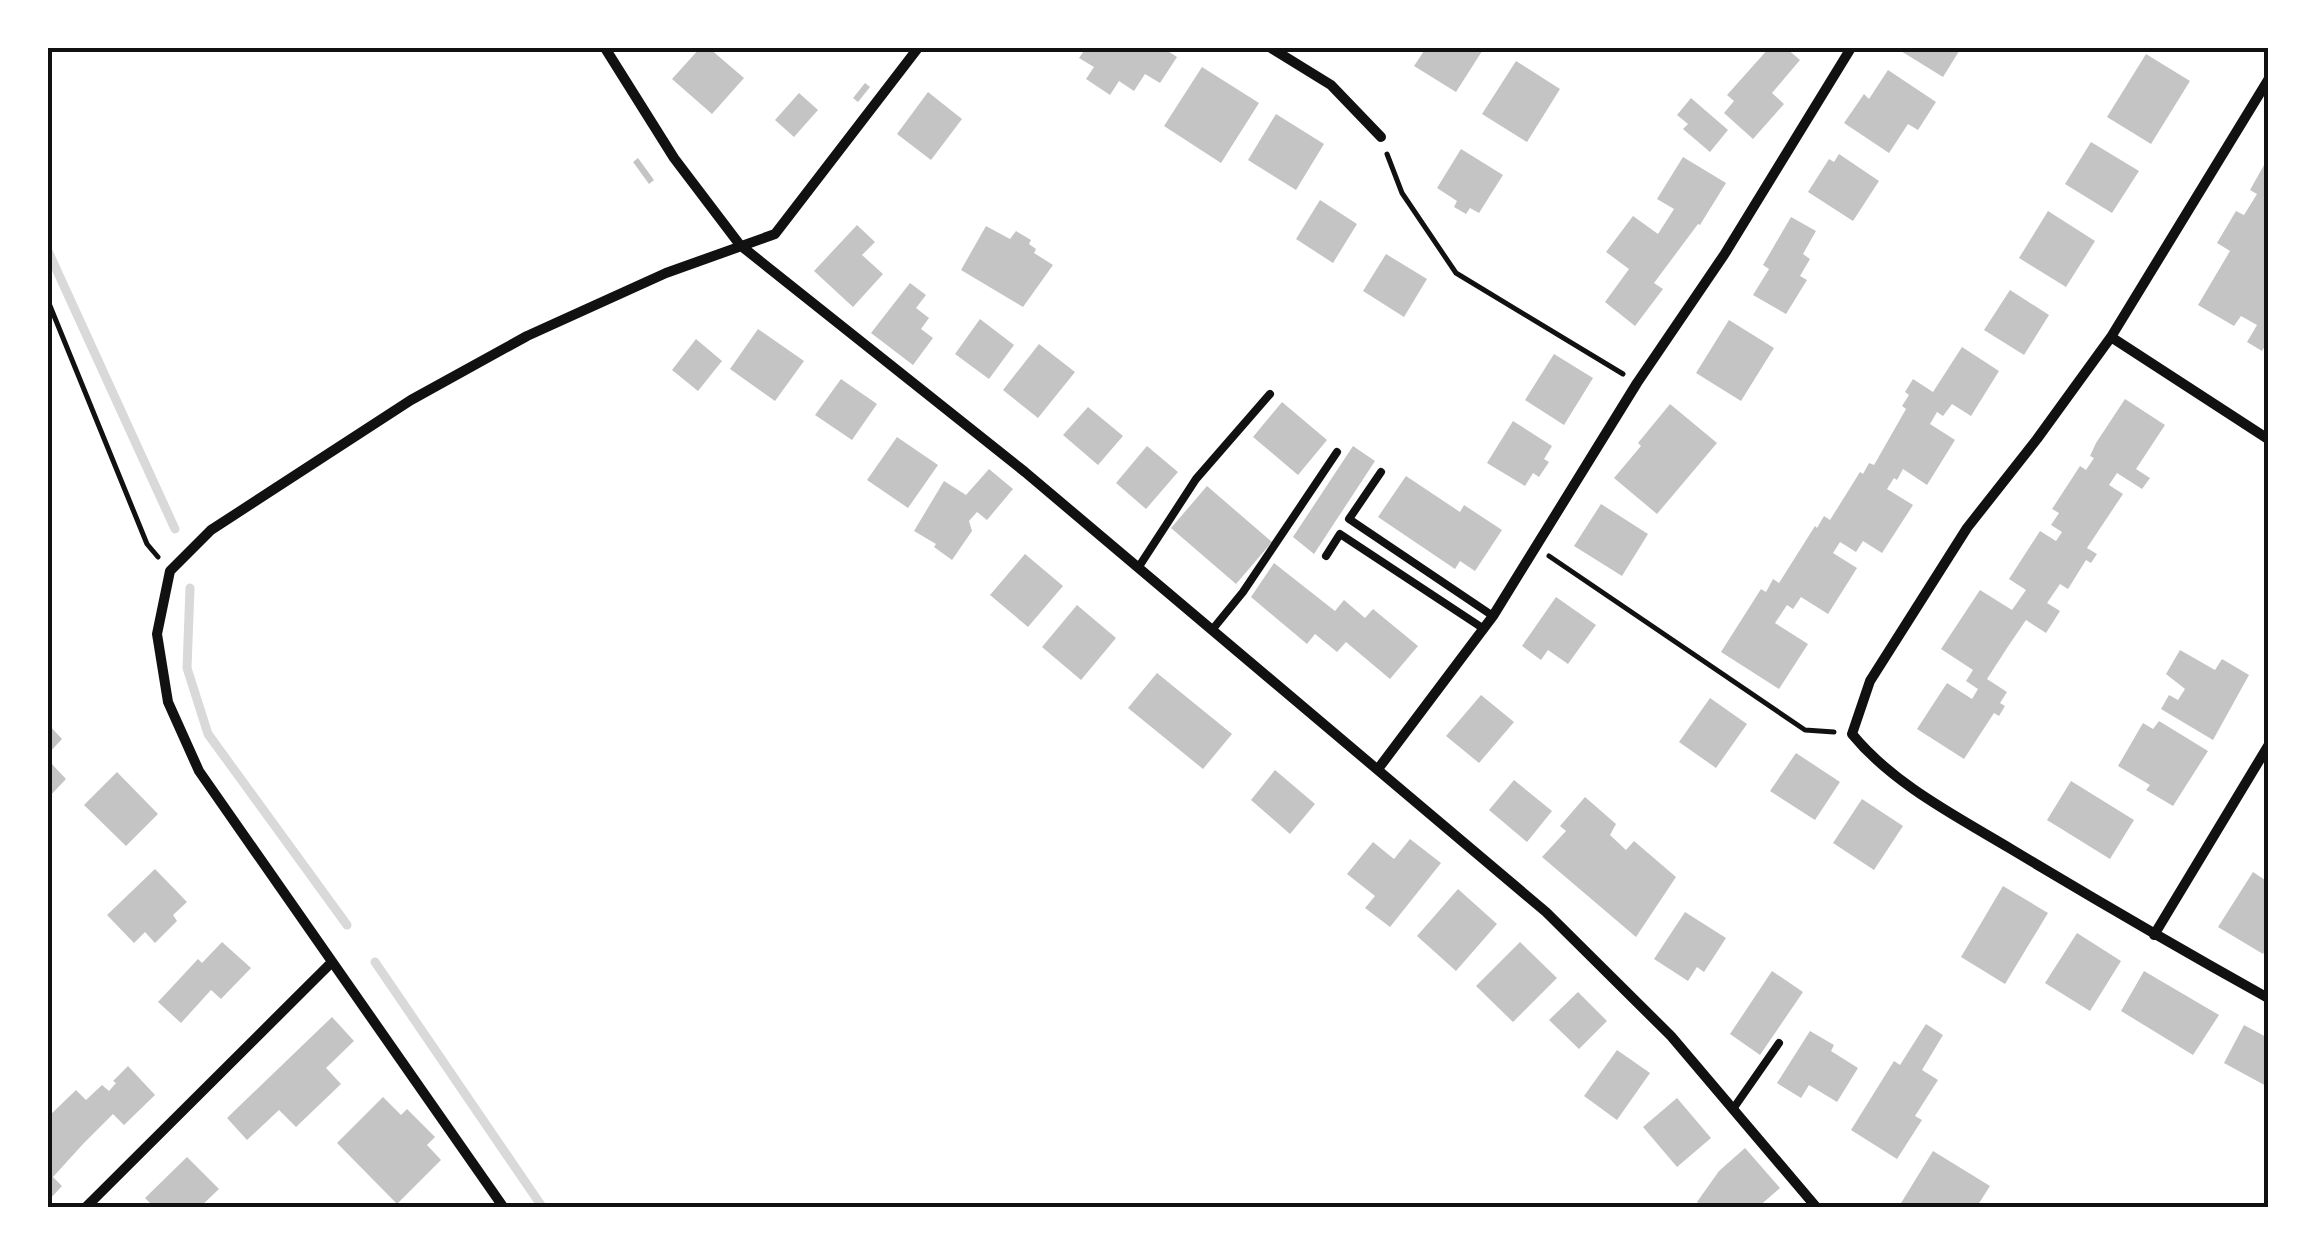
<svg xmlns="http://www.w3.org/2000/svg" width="2316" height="1255" font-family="Overpass,sans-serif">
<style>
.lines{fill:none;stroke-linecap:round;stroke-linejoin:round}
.stream{stroke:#d9d9d9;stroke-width:9}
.building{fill:#c4c4c4}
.path{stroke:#111;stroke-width:5}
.service{stroke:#111;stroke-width:8}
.minor{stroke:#111;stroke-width:10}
.neatline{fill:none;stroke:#111;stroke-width:4}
</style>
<rect width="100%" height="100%" fill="#fff"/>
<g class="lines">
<!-- stream -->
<path class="stream" d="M 48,251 L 175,529
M 190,588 L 187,668 L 208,734 L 347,925
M 375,962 L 543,1208"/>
</g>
<!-- building -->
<path class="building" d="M 700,48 L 709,48 L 744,78 L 712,114 L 672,79 Z
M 1086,48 L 1163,48 L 1177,57 L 1160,83 L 1145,74 L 1134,91 L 1119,81 L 1110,95 L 1086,79 L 1094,67 L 1079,58 Z
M 1426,48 L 1484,48 L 1456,92 L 1414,66 Z
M 1769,48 L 1786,48 L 1800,60 L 1772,93 L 1784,104 L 1753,139 L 1724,113 L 1734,101 L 1727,95 Z
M 1896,48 L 1961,48 L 1943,77 Z
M 2146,54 L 2190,81 L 2151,144 L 2107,117 Z
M 1516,61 L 1560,89 L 1527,142 L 1482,114 Z
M 1202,67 L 1259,103 L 1221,163 L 1164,126 Z
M 1888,70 L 1936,102 L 1918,130 L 1908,124 L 1889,153 L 1844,123 L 1864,94 L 1869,99 Z
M 865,83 L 870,87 L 858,102 L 853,98 Z
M 928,92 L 962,119 L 931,160 L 897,134 Z
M 799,93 L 818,110 L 794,137 L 775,120 Z
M 1691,98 L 1728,130 L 1710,152 L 1683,129 L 1688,124 L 1677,115 Z
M 1276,114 L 1324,144 L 1296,190 L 1248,160 Z
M 2091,142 L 2139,171 L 2112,213 L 2065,184 Z
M 1461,149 L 1503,175 L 1479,213 L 1470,208 L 1466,214 L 1454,207 L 1457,201 L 1437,188 Z
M 1839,154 L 1879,181 L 1853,221 L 1808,192 L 1829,159 L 1834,162 Z
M 1683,157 L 1726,183 L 1700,225 L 1698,224 L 1654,283 L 1663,289 L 1635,326 L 1605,302 L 1629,269 L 1606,252 L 1633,216 L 1658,234 L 1674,209 L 1657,199 Z
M 638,158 L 654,180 L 649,184 L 633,162 Z
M 2268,158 L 2268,341 L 2262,351 L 2247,342 L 2257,325 L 2241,316 L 2234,326 L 2198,305 L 2230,251 L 2217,243 L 2236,211 L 2244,215 L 2257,194 L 2250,190 Z
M 1320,200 L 1357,224 L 1333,263 L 1296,239 Z
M 2048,211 L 2095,241 L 2066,287 L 2019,258 Z
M 1791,217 L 1816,231 L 1803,254 L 1810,259 L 1800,276 L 1807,280 L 1786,314 L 1753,295 L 1769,269 L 1763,265 Z
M 857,225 L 875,242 L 862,255 L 883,274 L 853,307 L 814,271 Z
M 986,226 L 1010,239 L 1016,231 L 1031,240 L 1029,244 L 1036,249 L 1034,253 L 1053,265 L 1023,307 L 961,270 Z
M 1386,254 L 1427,279 L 1404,317 L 1363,291 Z
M 910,283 L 926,295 L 916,308 L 929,318 L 921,329 L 933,338 L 913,365 L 871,333 Z
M 2010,290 L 2049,315 L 2024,355 L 1984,330 Z
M 980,319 L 1014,345 L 989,379 L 955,354 Z
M 1729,320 L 1774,348 L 1741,401 L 1696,373 Z
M 758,329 L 804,361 L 775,401 L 730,369 Z
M 696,339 L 722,361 L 698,391 L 672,370 Z
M 1039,344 L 1075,372 L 1038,418 L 1003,390 Z
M 1962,347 L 1999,371 L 1971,416 L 1952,404 L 1943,416 L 1937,412 L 1930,424 L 1955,440 L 1927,485 L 1903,469 L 1897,480 L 1894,478 L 1887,489 L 1913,505 L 1882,553 L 1863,541 L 1856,552 L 1840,542 L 1833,553 L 1857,568 L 1828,614 L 1801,597 L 1793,609 L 1787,605 L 1775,623 L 1808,644 L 1779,689 L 1721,652 L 1761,589 L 1766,592 L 1773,579 L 1779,583 L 1815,526 L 1817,528 L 1824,516 L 1830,520 L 1860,472 L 1863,474 L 1869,463 L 1874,465 L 1906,409 L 1902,406 L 1909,395 L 1905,392 L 1913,379 L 1933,392 Z
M 1554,354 L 1593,378 L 1564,425 L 1525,400 Z
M 841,379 L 877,404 L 852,440 L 815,415 Z
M 2125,399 L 2165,425 L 2136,469 L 2150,478 L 2142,489 L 2117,473 L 2109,485 L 2123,494 L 2087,548 L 2097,554 L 2091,563 L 2086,560 L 2068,589 L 2060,584 L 2047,603 L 2060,611 L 2046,633 L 2026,620 L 2007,648 L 1987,679 L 2007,692 L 2000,703 L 2005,706 L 1999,716 L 1994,713 L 1964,759 L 1917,729 L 1947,683 L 1972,699 L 1978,689 L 1966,681 L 1973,670 L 1941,649 L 1980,590 L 2012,610 L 2026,590 L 2009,579 L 2040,531 L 2056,541 L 2062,532 L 2051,525 L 2059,513 L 2052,509 L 2080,466 L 2086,470 L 2094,458 L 2090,456 L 2096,443 Z
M 1282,402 L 1327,440 L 1298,475 L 1253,437 Z
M 1670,404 L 1717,443 L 1657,514 L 1614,478 L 1641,446 L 1638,443 Z
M 1088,407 L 1123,436 L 1098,465 L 1063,435 Z
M 1513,421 L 1552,446 L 1544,459 L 1549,462 L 1539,477 L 1533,473 L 1525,486 L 1487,463 Z
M 897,437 L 938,465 L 908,508 L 867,480 Z
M 1147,446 L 1178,472 L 1146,509 L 1116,483 Z
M 1353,446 L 1375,461 L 1314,554 L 1293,537 Z
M 989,469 L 1013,489 L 987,520 L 977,512 L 969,521 L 972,531 L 952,560 L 934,547 L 936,544 L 914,531 L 944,481 L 966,495 Z
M 1406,476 L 1460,512 L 1464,505 L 1502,530 L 1475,571 L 1460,561 L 1455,569 L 1378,517 Z
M 1207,486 L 1272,542 L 1236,584 L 1171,528 Z
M 1601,504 L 1648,534 L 1622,576 L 1574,546 Z
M 1025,554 L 1063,586 L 1028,627 L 990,595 Z
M 1274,563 L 1335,611 L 1344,600 L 1365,618 L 1373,609 L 1418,646 L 1390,679 L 1346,642 L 1337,652 L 1315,634 L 1307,644 L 1251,597 Z
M 1556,597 L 1596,625 L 1568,664 L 1548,650 L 1541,660 L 1522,646 Z
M 1077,605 L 1116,638 L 1081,680 L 1042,647 Z
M 2180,650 L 2215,670 L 2222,659 L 2249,675 L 2213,740 L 2161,709 L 2169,695 L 2178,700 L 2185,689 L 2166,674 Z
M 1157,673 L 1232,734 L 1203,769 L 1128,708 Z
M 1481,695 L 1514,722 L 1479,763 L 1446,736 Z
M 1710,698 L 1747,724 L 1716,768 L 1679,742 Z
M 2159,721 L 2208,751 L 2173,806 L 2146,790 L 2150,785 L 2118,766 L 2143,723 L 2153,729 Z
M 48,724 L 62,739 L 48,754 Z
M 1796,753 L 1840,782 L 1815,820 L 1770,791 Z
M 48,760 L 66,779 L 48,798 Z
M 1275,770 L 1315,804 L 1290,834 L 1251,800 Z
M 117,772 L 158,814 L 126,846 L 84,805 Z
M 1514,780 L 1552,811 L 1527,842 L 1489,810 Z
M 2071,781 L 2134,820 L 2110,859 L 2047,820 Z
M 1585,797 L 1616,824 L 1610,835 L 1626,850 L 1634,841 L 1676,877 L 1636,937 L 1542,857 L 1566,831 L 1560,826 Z
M 1862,799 L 1903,826 L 1874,870 L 1833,843 Z
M 1410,839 L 1441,863 L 1390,927 L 1365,908 L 1375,896 L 1347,874 L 1373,842 L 1394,859 Z
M 155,869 L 187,902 L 173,915 L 177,921 L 155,943 L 145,932 L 134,943 L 107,915 Z
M 2253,872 L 2268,882 L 2268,945 L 2263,954 L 2218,927 Z
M 2003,886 L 2048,913 L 2005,984 L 1961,957 Z
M 1458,889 L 1497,924 L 1456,971 L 1417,936 Z
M 1685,912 L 1726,938 L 1704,972 L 1697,967 L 1688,981 L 1654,959 Z
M 2077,933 L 2121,961 L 2090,1011 L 2045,983 Z
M 222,942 L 251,968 L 221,999 L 211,990 L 181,1023 L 158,1002 L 198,959 L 202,963 Z
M 1520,942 L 1557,978 L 1513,1022 L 1476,986 Z
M 1772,971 L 1803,992 L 1760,1055 L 1730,1034 Z
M 2144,971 L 2219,1015 L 2193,1055 L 2121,1011 Z
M 1578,992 L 1607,1021 L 1579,1049 L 1549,1020 Z
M 332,1017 L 354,1041 L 326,1068 L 341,1084 L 296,1127 L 279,1110 L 247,1140 L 227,1118 Z
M 1926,1024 L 1943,1035 L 1922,1070 L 1938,1080 L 1915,1116 L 1922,1120 L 1897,1159 L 1851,1130 L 1894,1061 L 1900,1065 Z
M 2244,1025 L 2268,1038 L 2268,1087 L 2224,1063 Z
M 1810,1031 L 1834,1045 L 1831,1051 L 1858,1068 L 1837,1102 L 1809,1085 L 1801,1098 L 1777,1083 Z
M 1617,1050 L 1650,1073 L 1617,1120 L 1584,1096 Z
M 128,1066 L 155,1095 L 124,1125 L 113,1114 L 83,1144 L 53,1177 L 62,1186 L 48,1201 L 48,1117 L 76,1090 L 86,1100 L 102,1085 L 109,1091 L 116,1083 L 113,1081 Z
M 383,1097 L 401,1115 L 407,1109 L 435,1137 L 427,1145 L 441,1160 L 397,1204 L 337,1143 Z
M 1677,1098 L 1711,1138 L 1677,1167 L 1643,1127 Z
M 1745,1148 L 1780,1188 L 1757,1208 L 1751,1208 L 1749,1204 L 1746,1208 L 1705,1208 L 1697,1202 L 1719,1171 Z
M 1933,1151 L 1990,1186 L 1976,1208 L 1898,1208 Z
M 187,1157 L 219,1189 L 199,1208 L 155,1208 L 145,1198 Z"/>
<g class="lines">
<!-- path -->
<path class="path" d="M 1387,154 L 1402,193 L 1456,273 L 1623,374
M 48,301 L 147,544 L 158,557
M 1549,556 L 1805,730 L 1834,732"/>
<!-- service -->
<path class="service" d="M 1381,472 L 1349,519 L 1493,616
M 1326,556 L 1340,534 L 1484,629
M 1138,568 L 1196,479 L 1270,394
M 1212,630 L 1243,592 L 1337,452
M 1733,1109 L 1779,1043"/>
<!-- minor -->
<path class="minor" d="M 605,48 L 674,158 L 740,245 L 1025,472 L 1546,912 L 1671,1036 L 1817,1208
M 1271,48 L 1331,85 L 1381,137
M 2268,80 L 2111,337 L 2268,439
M 2111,337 L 2037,439 L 1967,528 L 1870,681 L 1852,734 C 1893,784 1956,816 2011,849 C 2096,900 2182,950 2268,998
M 1378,769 L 1493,616 L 1637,383 L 1724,255 L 1851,48
M 2154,935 L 2268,746
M 85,1208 L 331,963
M 504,1208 L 199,771 L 168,702 L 157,634 L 170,571 L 211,530 L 411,400 L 527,336 L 666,273 L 775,234 L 918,48"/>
</g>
<!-- border -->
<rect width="2316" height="1255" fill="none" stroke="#ffffff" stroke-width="100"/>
<rect x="50" y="50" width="2216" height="1155" class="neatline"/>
</svg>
